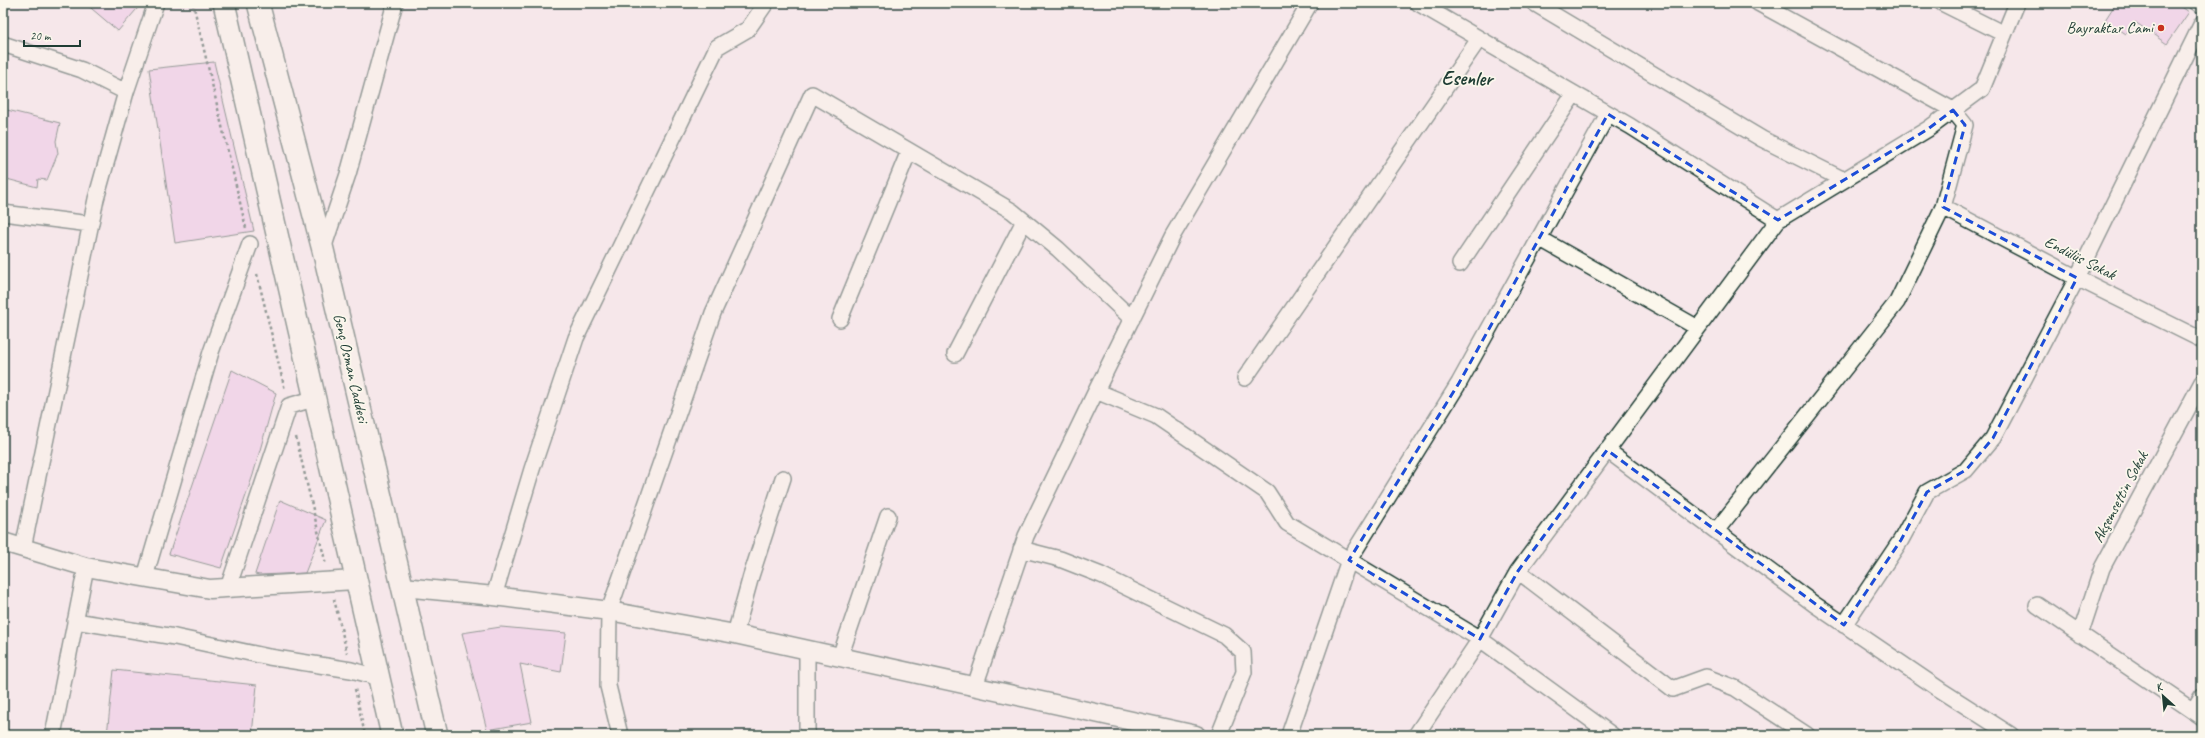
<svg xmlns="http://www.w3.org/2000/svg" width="2205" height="738" font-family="Caveat,sans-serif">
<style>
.building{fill:#ecc1e6;stroke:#1f3d34}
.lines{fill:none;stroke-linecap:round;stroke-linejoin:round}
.minor-casing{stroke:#1f3d34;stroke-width:18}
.tertiary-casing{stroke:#1f3d34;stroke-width:21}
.secondary-casing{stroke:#1f3d34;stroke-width:24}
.path{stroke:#1f3d34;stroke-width:2.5;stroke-dasharray:3 3;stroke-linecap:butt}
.minor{stroke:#fbf7ec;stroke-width:15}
.tertiary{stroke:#fbf7ec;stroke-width:18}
.secondary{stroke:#fbf7ec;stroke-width:21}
.marked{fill:none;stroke:#1d4ed8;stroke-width:3;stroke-dasharray:8 5;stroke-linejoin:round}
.poi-dot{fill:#c8321e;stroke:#fbf7ec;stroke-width:1.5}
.labels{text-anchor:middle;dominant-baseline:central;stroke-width:3.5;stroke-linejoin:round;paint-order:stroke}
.poi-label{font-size:16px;fill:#1f3d34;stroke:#fbf7ec;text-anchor:end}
.street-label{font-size:16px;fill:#1f3d34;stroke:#fbf7ec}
.district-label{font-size:20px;font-weight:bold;fill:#1f3d34;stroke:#fbf7ec}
</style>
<rect width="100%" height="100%" fill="#f6e7ea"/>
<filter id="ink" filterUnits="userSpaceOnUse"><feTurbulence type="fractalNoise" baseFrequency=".025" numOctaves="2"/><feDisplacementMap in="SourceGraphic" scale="8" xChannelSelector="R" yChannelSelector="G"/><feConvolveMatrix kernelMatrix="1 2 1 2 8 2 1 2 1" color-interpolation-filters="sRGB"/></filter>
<g filter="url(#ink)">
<!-- building -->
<path class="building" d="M 85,3 L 142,3 L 118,31 Z
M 2116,3 L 2176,3 L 2189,12 L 2167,44 L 2135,22 L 2126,34 L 2105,20 Z
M 214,62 L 254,231 L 175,243 L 149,69 Z
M 3,109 L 60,123 L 56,141 L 58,153 L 47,180 L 38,179 L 37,187 L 3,178 Z
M 232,370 L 276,393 L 253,475 L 221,568 L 169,554 Z
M 280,500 L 326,520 L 305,573 L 259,575 L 255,574 Z
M 501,627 L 566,633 L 561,672 L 520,664 L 532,722 L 487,730 L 462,633 Z
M 114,670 L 257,685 L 252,735 L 107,735 Z"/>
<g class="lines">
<!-- minor casing -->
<g class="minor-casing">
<path id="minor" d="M 1418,3 L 1630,126 L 1778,220
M 1534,3 L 1762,139 L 1844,180
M 1942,3 L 2004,34
M 2197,3 L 2202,5
M 3,44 L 82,70 L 126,92
M 1943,207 L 2077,278 L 2202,340
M 3,213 L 90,224
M 1539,238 L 1698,328
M 323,249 L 348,174 L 395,3
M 1460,264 L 1574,94
M 840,319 L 909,151
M 955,354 L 1024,221
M 1245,378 L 1479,39
M 1096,391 L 1156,416 L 1267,492 L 1287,523 L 1480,639 L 1612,735
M 1607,450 L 1814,604 L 1939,689 L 2011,735
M 1716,531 L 1897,302 L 1943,207 L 1965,125 L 1953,110 L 1758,3
M 23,548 L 96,199 L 126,92 L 156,3
M 1021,549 L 1060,559 L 1101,575 L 1224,635 L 1243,652 L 1244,672 L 1219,735
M 1518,571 L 1673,689 L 1706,677 L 1735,688 L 1807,735
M 145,577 L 211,352 L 250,244
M 228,588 L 289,406 L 313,399
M 494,596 L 532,469 L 576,338 L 717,47 L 748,29 L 766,3
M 2037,605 L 2202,717
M 75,621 L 175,637 L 269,657 L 351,670 L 378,677
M 1844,625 L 1901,540 L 1927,492 L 1966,470 L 1993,438 L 2077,278 L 2202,23
M 735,634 L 751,576 L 783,478
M 2080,635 L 2102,568 L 2202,382
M 840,657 L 888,516
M 975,686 L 1026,536 L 1096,391 L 1173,235 L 1310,3
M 2193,711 L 2202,696
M 53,735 L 86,567
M 620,735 L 608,686 L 609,611 L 713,313 L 812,94 L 1012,211 L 1058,249 L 1132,319
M 807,735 L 807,650
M 1289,735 L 1349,560 L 1459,383 L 1608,114
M 1416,735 L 1480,639 L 1518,571 L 1778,220 L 1928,129 L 1982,89 L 2017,3"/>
</g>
<!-- tertiary casing -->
<g class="tertiary-casing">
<path id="tertiary" d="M 3,542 L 86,567 L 210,589 L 355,580
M 403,587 L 494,596 L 609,611 L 735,634 L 1196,735"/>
</g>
<!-- secondary casing -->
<g class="secondary-casing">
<path id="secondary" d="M 224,3 L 392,735
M 258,3 L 323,250 L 437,735"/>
</g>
<!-- path -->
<path class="path" d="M 193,3 L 246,228
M 257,274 L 285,390
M 296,437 L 326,565
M 334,599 L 347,653
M 355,689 L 365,735"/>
<!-- minor -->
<use href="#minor" class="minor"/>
<!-- tertiary -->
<use href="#tertiary" class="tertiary"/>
<!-- secondary -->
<use href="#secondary" class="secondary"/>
</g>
</g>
<!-- marked area -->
<path d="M0 0H2205V738H0ZM 1953,110 L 1965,125 L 1943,207 L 2077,278 L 1993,438 L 1966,470 L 1927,492 L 1901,540 L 1844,625 L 1607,450 L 1518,571 L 1480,639 L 1349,560 L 1459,383 L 1608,114 L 1778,220 L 1928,129 Z" fill="#f6e7ea" fill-opacity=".55" fill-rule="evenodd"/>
<path class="marked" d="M 1953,110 L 1965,125 L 1943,207 L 2077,278 L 1993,438 L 1966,470 L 1927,492 L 1901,540 L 1844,625 L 1607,450 L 1518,571 L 1480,639 L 1349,560 L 1459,383 L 1608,114 L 1778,220 L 1928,129 Z"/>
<!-- markers -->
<circle class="poi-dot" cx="2161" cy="28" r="4"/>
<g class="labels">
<!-- poi labels -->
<g class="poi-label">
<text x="2153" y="28">Bayraktar Cami</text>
</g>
<!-- street labels -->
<g class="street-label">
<text transform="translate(2080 258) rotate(27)">Endülüs Sokak</text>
<text transform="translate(351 368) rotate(77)">Genç Osman Caddesi</text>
<text transform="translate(2120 497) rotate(-62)">Akşemsettin Sokak</text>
</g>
<!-- district labels -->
<g class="district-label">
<text x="1467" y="78">Esenler</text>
</g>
</g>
<!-- margin -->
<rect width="2205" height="738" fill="none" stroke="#fbf7ec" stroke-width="16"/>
<rect x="8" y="8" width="2189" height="722" fill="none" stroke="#1f3d34" stroke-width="1.5" filter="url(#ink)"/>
<!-- north arrow -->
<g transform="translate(2163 696) rotate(333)" stroke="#fbf7ec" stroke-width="3" paint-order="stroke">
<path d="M0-3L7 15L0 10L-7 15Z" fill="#1f3d34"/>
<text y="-6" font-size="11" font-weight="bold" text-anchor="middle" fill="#1f3d34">K</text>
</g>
<!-- scale -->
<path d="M24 40v6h56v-6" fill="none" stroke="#1f3d34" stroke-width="2"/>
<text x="30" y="40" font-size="12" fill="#1f3d34" stroke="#fbf7ec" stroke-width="3" paint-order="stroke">20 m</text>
</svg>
